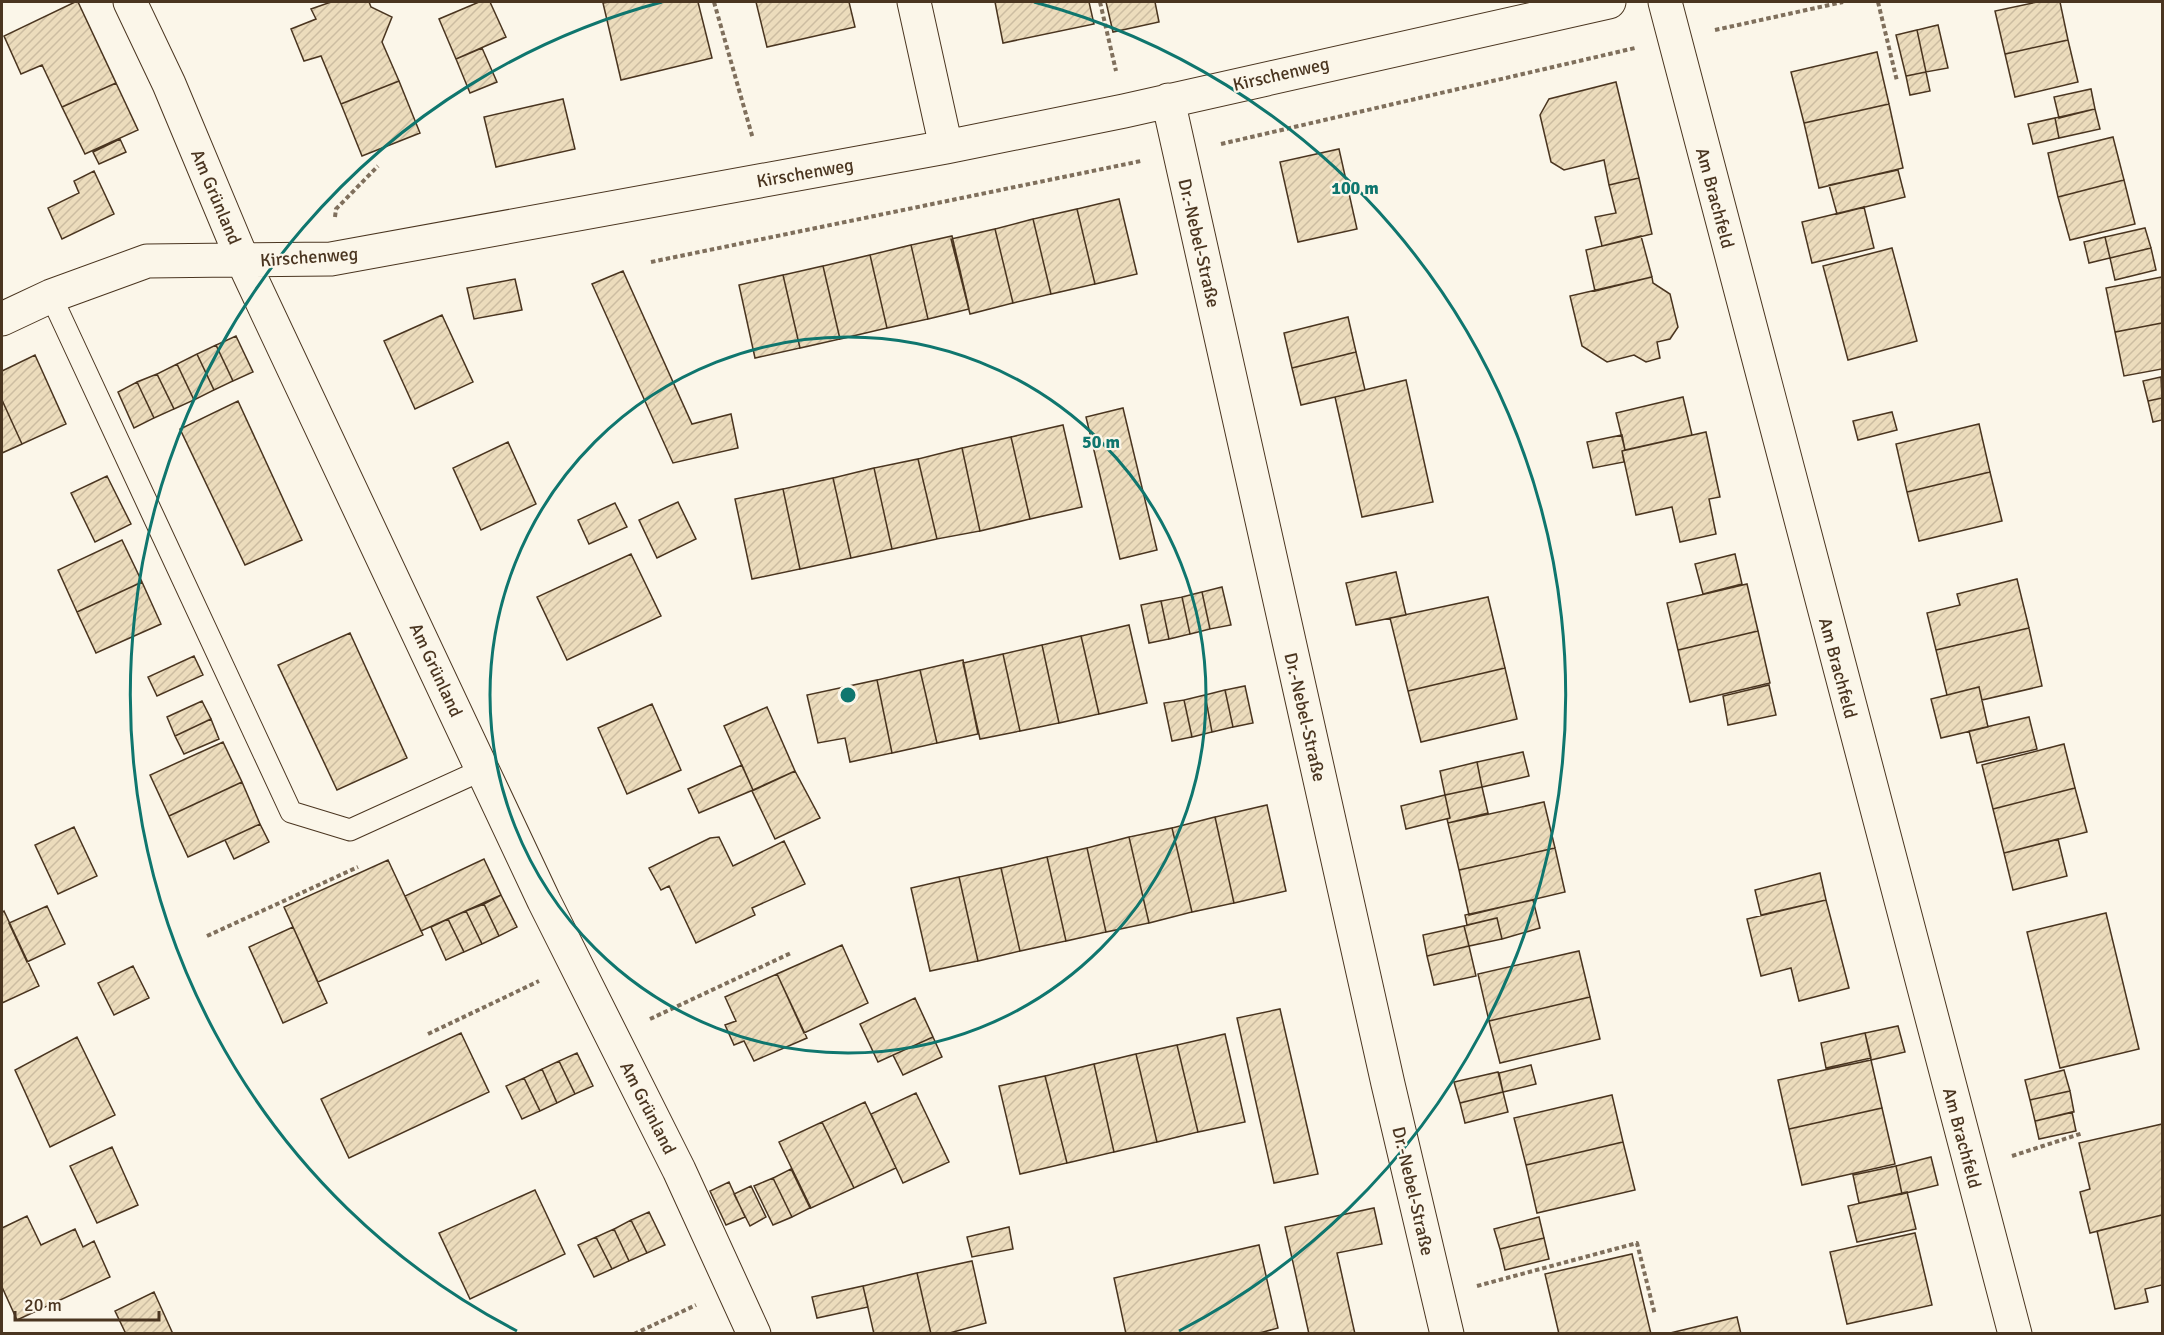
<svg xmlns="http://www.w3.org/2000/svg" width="2164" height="1335" font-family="Signika,sans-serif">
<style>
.building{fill:url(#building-hatch);stroke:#4a3520;stroke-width:1.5}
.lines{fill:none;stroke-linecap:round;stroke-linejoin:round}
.service-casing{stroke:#4a3520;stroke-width:23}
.minor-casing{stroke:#4a3520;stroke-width:35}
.path{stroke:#7f6f5c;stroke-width:4;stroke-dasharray:4.5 3;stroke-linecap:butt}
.service{stroke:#fbf6e9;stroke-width:21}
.minor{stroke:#fbf6e9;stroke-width:33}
.ring{fill:none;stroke:#0f766e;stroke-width:3}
.labels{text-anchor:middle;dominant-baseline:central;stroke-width:4.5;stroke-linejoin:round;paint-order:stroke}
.street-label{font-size:18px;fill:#4a3520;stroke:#fbf6e9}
.centre{fill:#0f766e;stroke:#fbf6e9;stroke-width:3}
.ring-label{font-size:18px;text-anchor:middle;font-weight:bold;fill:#0f766e;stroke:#fbf6e9;stroke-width:4.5;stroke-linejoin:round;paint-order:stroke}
</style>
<defs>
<pattern id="building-hatch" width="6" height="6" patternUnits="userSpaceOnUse" patternTransform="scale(1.5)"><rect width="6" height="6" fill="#ecdcbc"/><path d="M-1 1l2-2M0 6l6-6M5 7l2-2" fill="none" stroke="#ccbda1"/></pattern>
</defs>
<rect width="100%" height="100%" fill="#fbf6e9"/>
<!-- building -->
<path class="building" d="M 75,2 L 78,2 L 116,83 L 62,107 L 42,65 L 21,74 L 4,36 Z
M 331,2 L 369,2 L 371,7 L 392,17 L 382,42 L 399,81 L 341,104 L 321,56 L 304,61 L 291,29 L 316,19 L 311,9 Z
M 479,2 L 490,2 L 506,37 L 456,59 L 439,19 Z
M 609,2 L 698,2 L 712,58 L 621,80 L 603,3 Z
M 756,2 L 849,2 L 855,27 L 767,47 Z
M 995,2 L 1089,2 L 1094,24 L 1003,43 Z
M 1106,2 L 1155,2 L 1159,22 L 1113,32 Z
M 2037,2 L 2060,2 L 2068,40 L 2005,54 L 1995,11 Z
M 1938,25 L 1948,68 L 1926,72 L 1917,30 Z
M 1917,30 L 1926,72 L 1906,76 L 1896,35 Z
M 2068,40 L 2078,82 L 2015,97 L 2005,54 Z
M 482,48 L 497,82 L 470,93 L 456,59 Z
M 1877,52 L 1889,104 L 1804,123 L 1791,72 Z
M 1926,72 L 1930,91 L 1910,95 L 1906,76 Z
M 399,81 L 420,133 L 362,156 L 341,104 Z
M 1616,82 L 1639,178 L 1609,185 L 1604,160 L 1564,170 L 1551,162 L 1540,115 L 1549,99 Z
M 116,83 L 138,130 L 85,154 L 62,107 Z
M 2091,89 L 2095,109 L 2059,118 L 2054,97 Z
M 563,99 L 575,149 L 496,167 L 484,117 Z
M 1889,104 L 1903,168 L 1819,188 L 1804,123 Z
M 2095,109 L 2100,129 L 2059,138 L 2055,118 Z
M 2055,118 L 2059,138 L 2033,144 L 2028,124 Z
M 2113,137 L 2124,180 L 2058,197 L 2048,153 Z
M 120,139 L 126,152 L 99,164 L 93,152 Z
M 1339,149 L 1357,229 L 1298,242 L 1280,162 Z
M 1898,170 L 1905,197 L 1837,214 L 1829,185 Z
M 94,171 L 114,214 L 62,239 L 48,208 L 79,193 L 74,181 Z
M 1639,178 L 1652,234 L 1602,246 L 1595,217 L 1616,213 L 1609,185 Z
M 2124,180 L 2135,224 L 2070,240 L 2058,197 Z
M 1119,199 L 1137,274 L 1095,284 L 1077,209 Z
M 1864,207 L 1874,248 L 1812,263 L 1802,222 Z
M 1077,209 L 1095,284 L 1051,294 L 1033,219 Z
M 1033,219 L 1051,294 L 1013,303 L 995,229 Z
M 2145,228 L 2151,248 L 2110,258 L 2105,237 Z
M 995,229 L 1013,303 L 970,314 L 951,239 Z
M 952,236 L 969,309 L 928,319 L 911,245 Z
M 1641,236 L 1652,277 L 1595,291 L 1586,250 Z
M 2105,237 L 2110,258 L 2089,263 L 2084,242 Z
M 911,245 L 928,319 L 887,328 L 870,255 Z
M 1892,248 L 1917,341 L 1848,360 L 1823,266 Z
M 2151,248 L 2156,270 L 2115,280 L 2110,258 Z
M 870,255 L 887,328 L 840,339 L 823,266 Z
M 823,266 L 840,339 L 800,348 L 783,275 Z
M 623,271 L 692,424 L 731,414 L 738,448 L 673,463 L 592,284 Z
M 783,275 L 800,348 L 755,358 L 739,285 Z
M 1652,277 L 1653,283 L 1670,294 L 1678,327 L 1670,339 L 1657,342 L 1660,358 L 1646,362 L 1634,355 L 1607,362 L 1582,346 L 1570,296 Z
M 2162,277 L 2162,323 L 2115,332 L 2106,288 Z
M 515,279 L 522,310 L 474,319 L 467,288 Z
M 442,315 L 473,382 L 415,409 L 384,341 Z
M 1348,317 L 1356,352 L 1292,368 L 1284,333 Z
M 2162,323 L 2162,369 L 2124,376 L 2115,332 Z
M 236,336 L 253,372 L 233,381 L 216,345 Z
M 216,345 L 233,381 L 214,390 L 197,354 Z
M 1356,352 L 1365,390 L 1301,405 L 1292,368 Z
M 197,354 L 214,390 L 194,400 L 177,364 Z
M 35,355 L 66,424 L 22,444 L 2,400 L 2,371 Z
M 177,364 L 194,400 L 174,409 L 157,374 Z
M 157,374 L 174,409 L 154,418 L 137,382 Z
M 2161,377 L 2162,398 L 2148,401 L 2143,381 Z
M 1406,380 L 1433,502 L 1362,517 L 1335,397 Z
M 137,382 L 154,418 L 134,428 L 118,392 Z
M 1683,397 L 1692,435 L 1625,450 L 1616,413 Z
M 2162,398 L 2162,420 L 2153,422 L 2148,401 Z
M 2,400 L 22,444 L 2,453 Z
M 238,401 L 302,540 L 245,565 L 180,429 Z
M 1123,408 L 1157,550 L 1120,559 L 1086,417 Z
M 1892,412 L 1897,430 L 1858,440 L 1853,421 Z
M 1979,424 L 1990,472 L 1907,492 L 1896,444 Z
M 1063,425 L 1082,507 L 1030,519 L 1011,437 Z
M 1706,432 L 1720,497 L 1709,499 L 1716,534 L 1680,542 L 1672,507 L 1636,515 L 1622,451 Z
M 1622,435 L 1625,450 L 1622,451 L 1624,462 L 1593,468 L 1587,442 Z
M 1011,437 L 1030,519 L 980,531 L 962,448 Z
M 508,442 L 536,504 L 481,530 L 453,468 Z
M 962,448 L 980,531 L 937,539 L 918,459 Z
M 918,459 L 937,539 L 892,549 L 874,468 Z
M 874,468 L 892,549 L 851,558 L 833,478 Z
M 1990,472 L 2002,521 L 1919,541 L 1907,492 Z
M 107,476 L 131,524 L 95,542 L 71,493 Z
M 833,478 L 851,558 L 800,569 L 783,489 Z
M 783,489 L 800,569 L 752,579 L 735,499 Z
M 678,502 L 696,539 L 657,558 L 639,520 Z
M 615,503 L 627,527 L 589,544 L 578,520 Z
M 122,540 L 142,582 L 77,612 L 58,570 Z
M 631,554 L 661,616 L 567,660 L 537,597 Z
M 1735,554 L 1742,584 L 1703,594 L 1695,564 Z
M 1396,572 L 1406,615 L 1356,625 L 1346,583 Z
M 2017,579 L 2029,628 L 1936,650 L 1927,613 L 1960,605 L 1957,594 Z
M 142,582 L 161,624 L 96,653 L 77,612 Z
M 1747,584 L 1758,631 L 1678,650 L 1667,603 Z
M 1222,587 L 1231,625 L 1210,629 L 1202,592 Z
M 1202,592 L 1210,629 L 1190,634 L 1182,597 Z
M 1182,597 L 1190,634 L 1169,639 L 1161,601 Z
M 1488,597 L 1505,668 L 1408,691 L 1390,618 Z
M 1161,601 L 1169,639 L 1149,643 L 1141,605 Z
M 1129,625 L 1147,703 L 1099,714 L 1081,636 Z
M 2029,628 L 2042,686 L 1982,700 L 1979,687 L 1947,695 L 1936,650 Z
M 1758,631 L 1770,683 L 1690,702 L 1678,650 Z
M 350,633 L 407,758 L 337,790 L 278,665 Z
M 1081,636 L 1099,714 L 1059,723 L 1042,645 Z
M 1042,645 L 1059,723 L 1020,731 L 1003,654 Z
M 1003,654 L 1020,731 L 980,739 L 963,663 Z
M 194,656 L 203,675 L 157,696 L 148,677 Z
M 963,660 L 978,734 L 937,743 L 920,670 Z
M 1505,668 L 1517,719 L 1421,742 L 1408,691 Z
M 920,670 L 937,743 L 892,753 L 877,680 Z
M 877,680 L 892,753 L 850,762 L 845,738 L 818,743 L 807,695 Z
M 1769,685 L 1776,715 L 1728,725 L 1723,696 Z
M 1245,686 L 1253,723 L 1233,727 L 1225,690 Z
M 1979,687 L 1988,727 L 1941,738 L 1931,699 Z
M 1225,690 L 1233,727 L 1212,732 L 1205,695 Z
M 1205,695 L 1212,732 L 1192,737 L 1184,700 Z
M 1184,700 L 1192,737 L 1172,741 L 1164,703 Z
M 202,701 L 211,719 L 175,736 L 167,717 Z
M 652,704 L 681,770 L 627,794 L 598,728 Z
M 767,707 L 795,771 L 753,790 L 724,726 Z
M 2029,717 L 2037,749 L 1977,763 L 1969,731 Z
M 211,719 L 219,739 L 184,754 L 175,736 Z
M 223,742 L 242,782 L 169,816 L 150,775 Z
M 2064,744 L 2075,788 L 1993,809 L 1982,765 Z
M 1523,752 L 1529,776 L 1482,787 L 1477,762 Z
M 1477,762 L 1482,787 L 1445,795 L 1440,771 Z
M 742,765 L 753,790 L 699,813 L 688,789 Z
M 795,771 L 820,818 L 775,839 L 752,791 Z
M 242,782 L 260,824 L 188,857 L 169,816 Z
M 1482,787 L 1488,813 L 1448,823 L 1447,819 L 1450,818 L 1445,795 Z
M 2075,788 L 2087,832 L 2004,853 L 1993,809 Z
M 1445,795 L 1450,818 L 1406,829 L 1401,806 Z
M 1544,802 L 1555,848 L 1459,870 L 1448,823 Z
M 1267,805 L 1286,891 L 1234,903 L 1215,817 Z
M 1215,817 L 1234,903 L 1192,912 L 1172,828 Z
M 260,824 L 269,842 L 234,859 L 225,840 Z
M 74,827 L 97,876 L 58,894 L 35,845 Z
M 1172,828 L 1192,912 L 1149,923 L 1129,837 Z
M 719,837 L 733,866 L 784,841 L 805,884 L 752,908 L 755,915 L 696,943 L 669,886 L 661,890 L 649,868 L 710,838 Z
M 1129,837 L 1149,923 L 1106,932 L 1087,848 Z
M 2058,839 L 2067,876 L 2013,890 L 2004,853 Z
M 1087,848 L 1106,932 L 1066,941 L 1047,857 Z
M 1555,848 L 1565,892 L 1469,915 L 1459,870 Z
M 1047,857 L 1066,941 L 1020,951 L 1001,868 Z
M 484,859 L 501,895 L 421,931 L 405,896 Z
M 388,860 L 423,935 L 318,982 L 284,907 Z
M 1001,868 L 1020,951 L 978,961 L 959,877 Z
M 1820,873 L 1826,900 L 1761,915 L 1755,890 Z
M 959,877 L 978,961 L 930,971 L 911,888 Z
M 501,895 L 517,927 L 499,936 L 484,904 Z
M 1533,900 L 1540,928 L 1502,939 L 1497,918 L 1467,925 L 1465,915 Z
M 1826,900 L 1849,988 L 1799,1001 L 1791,968 L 1761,976 L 1747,919 Z
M 484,904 L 499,936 L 482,944 L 466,911 Z
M 47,906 L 65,944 L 27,962 L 9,923 Z
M 4,911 L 39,986 L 2,1003 L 2,913 Z
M 466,911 L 482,944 L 464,952 L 448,919 Z
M 2106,913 L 2139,1049 L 2060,1068 L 2027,932 Z
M 1497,918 L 1502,939 L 1469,946 L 1464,926 Z
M 448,919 L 464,952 L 446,960 L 431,927 Z
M 1464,926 L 1469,946 L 1427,956 L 1423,935 Z
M 293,927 L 327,1003 L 283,1023 L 249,947 Z
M 842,945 L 868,1003 L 804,1033 L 777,974 Z
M 1469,946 L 1476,976 L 1434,985 L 1427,956 Z
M 1579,951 L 1590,997 L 1489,1021 L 1478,974 Z
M 133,966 L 149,998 L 114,1015 L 98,983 Z
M 777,974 L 807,1038 L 754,1061 L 744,1041 L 734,1045 L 725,1025 L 736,1021 L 725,997 Z
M 1590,997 L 1600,1039 L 1500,1063 L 1489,1021 Z
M 915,998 L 933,1037 L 878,1062 L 860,1024 Z
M 1280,1009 L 1318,1174 L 1274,1183 L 1237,1018 Z
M 1898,1026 L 1905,1052 L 1871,1060 L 1865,1033 Z
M 461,1033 L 489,1092 L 349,1158 L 321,1099 Z
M 1865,1033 L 1871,1058 L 1826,1068 L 1821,1043 Z
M 1225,1034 L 1245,1122 L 1198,1132 L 1177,1045 Z
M 77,1037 L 115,1115 L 50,1147 L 15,1070 Z
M 933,1037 L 942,1057 L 903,1075 L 893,1055 Z
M 1177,1045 L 1198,1132 L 1157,1142 L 1136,1054 Z
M 577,1053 L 593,1086 L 575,1094 L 559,1061 Z
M 1136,1054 L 1157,1142 L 1114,1152 L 1094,1064 Z
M 1871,1060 L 1882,1108 L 1789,1129 L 1778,1080 Z
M 559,1061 L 575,1094 L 557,1103 L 542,1069 Z
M 1094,1064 L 1114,1152 L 1067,1163 L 1045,1076 Z
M 1531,1065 L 1536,1084 L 1503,1092 L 1499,1073 Z
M 542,1069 L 557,1103 L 540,1111 L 524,1078 Z
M 2064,1070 L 2070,1091 L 2030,1100 L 2025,1080 Z
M 1498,1072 L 1503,1092 L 1460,1103 L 1454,1082 Z
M 1045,1076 L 1067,1163 L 1020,1174 L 999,1086 Z
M 524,1078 L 540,1111 L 522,1119 L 506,1086 Z
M 2070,1091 L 2074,1112 L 2035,1121 L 2030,1100 Z
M 1503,1092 L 1508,1112 L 1465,1123 L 1460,1103 Z
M 916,1093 L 949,1162 L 903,1183 L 871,1114 Z
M 1612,1095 L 1623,1142 L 1526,1165 L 1514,1118 Z
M 865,1102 L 896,1168 L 854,1188 L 822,1122 Z
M 1882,1108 L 1895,1164 L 1802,1185 L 1789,1129 Z
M 2072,1112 L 2076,1131 L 2039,1139 L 2035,1121 Z
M 822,1122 L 854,1188 L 811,1208 L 779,1142 Z
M 2162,1124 L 2162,1215 L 2090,1233 L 2080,1192 L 2090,1189 L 2079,1143 Z
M 1623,1142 L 1635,1190 L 1537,1213 L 1526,1165 Z
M 112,1147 L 138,1205 L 97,1223 L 70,1166 Z
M 1931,1157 L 1938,1185 L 1902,1194 L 1896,1166 Z
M 1896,1166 L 1902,1194 L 1859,1203 L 1853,1175 Z
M 791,1169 L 810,1208 L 792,1217 L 773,1178 Z
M 773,1178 L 792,1217 L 773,1225 L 754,1186 Z
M 729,1182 L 745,1217 L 726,1225 L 710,1191 Z
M 751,1186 L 766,1217 L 750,1226 L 734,1194 Z
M 535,1190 L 565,1254 L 470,1299 L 439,1233 Z
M 1907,1192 L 1916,1229 L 1857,1242 L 1848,1206 Z
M 1374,1208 L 1382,1244 L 1337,1253 L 1355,1334 L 1309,1334 L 1285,1227 Z
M 649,1212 L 665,1245 L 647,1253 L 631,1220 Z
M 2162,1215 L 2162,1285 L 2145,1289 L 2148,1302 L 2115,1309 L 2097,1231 Z
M 27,1216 L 41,1245 L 75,1229 L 83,1247 L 94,1241 L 110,1277 L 17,1320 L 2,1287 L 2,1228 Z
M 1539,1217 L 1544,1238 L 1500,1249 L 1494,1229 Z
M 631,1220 L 647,1253 L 629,1261 L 614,1229 Z
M 1009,1227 L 1013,1249 L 972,1257 L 967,1237 Z
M 614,1229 L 629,1261 L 612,1269 L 596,1237 Z
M 1915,1233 L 1932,1305 L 1847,1324 L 1830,1252 Z
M 596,1237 L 612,1269 L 594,1277 L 578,1245 Z
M 1544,1238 L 1549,1259 L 1505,1270 L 1500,1249 Z
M 1259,1245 L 1278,1328 L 1256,1334 L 1126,1334 L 1114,1278 Z
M 1632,1254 L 1651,1334 L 1559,1334 L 1545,1274 Z
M 972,1261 L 986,1323 L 946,1334 L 931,1334 L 917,1273 Z
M 917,1273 L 931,1334 L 874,1334 L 863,1286 Z
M 863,1286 L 868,1307 L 817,1318 L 812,1297 Z
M 154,1292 L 173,1334 L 126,1334 L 115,1311 Z
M 1737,1317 L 1741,1334 L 1666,1334 Z"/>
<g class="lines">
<!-- service casing -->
<g class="service-casing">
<path id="service" d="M 51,296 L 291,812 L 350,830 L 482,770"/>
</g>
<!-- minor casing -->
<g class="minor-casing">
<path id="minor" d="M 130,2 L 169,84 L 243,261 L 544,901 L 679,1170 L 754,1334
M 914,2 L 946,147
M 1665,2 L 2015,1334
M 1168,100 L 1388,1084 L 1447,1334
M 2,319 L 51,296 L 147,261 L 331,259 L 946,147 L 1124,111 L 1609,2"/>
</g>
<!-- path -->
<path class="path" d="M 714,2 L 753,139
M 1100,2 L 1116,71
M 1878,2 L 1897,81
M 1715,30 L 1843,2
M 1221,144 L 1635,48
M 335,217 L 336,209 L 378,166
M 651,262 L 1141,161
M 207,936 L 358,867
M 650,1019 L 791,953
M 428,1034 L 539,981
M 2012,1156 L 2083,1133
M 1477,1286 L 1637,1243 L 1655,1315
M 634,1334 L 696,1305"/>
<!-- service -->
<use href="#service" class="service"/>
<!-- minor -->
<use href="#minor" class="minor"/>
</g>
<!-- distance rings -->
<g class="ring">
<circle cx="848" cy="695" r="358"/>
<path d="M517 1331A717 717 0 0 1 662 2M1034 2A717 717 0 0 1 1179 1331"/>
</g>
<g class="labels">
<!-- street labels -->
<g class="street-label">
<text transform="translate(1281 74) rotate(-13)">Kirschenweg</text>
<text transform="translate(805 173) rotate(-10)">Kirschenweg</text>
<text transform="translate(216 197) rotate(67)">Am Grünland</text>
<text transform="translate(1715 198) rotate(75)">Am Brachfeld</text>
<text transform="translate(1199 243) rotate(77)">Dr.-Nebel-Straße</text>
<text transform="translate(309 257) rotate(-4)">Kirschenweg</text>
<text transform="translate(1838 668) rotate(75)">Am Brachfeld</text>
<text transform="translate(436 670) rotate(65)">Am Grünland</text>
<text transform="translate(1305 717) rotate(77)">Dr.-Nebel-Straße</text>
<text transform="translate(648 1108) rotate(63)">Am Grünland</text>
<text transform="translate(1962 1138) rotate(75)">Am Brachfeld</text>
<text transform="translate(1413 1191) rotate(77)">Dr.-Nebel-Straße</text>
</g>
</g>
<circle cx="848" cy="695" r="9" class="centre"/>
<g class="ring-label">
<text x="1355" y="194">100 m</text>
<text x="1101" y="448">50 m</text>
</g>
<!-- border -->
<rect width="2164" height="1335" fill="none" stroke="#4a3520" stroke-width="6"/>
<!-- scale -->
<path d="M15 1311v9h144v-9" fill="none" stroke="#4a3520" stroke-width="3"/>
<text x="24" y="1311" font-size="18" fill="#4a3520" stroke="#fbf6e9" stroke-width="4.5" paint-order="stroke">20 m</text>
</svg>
